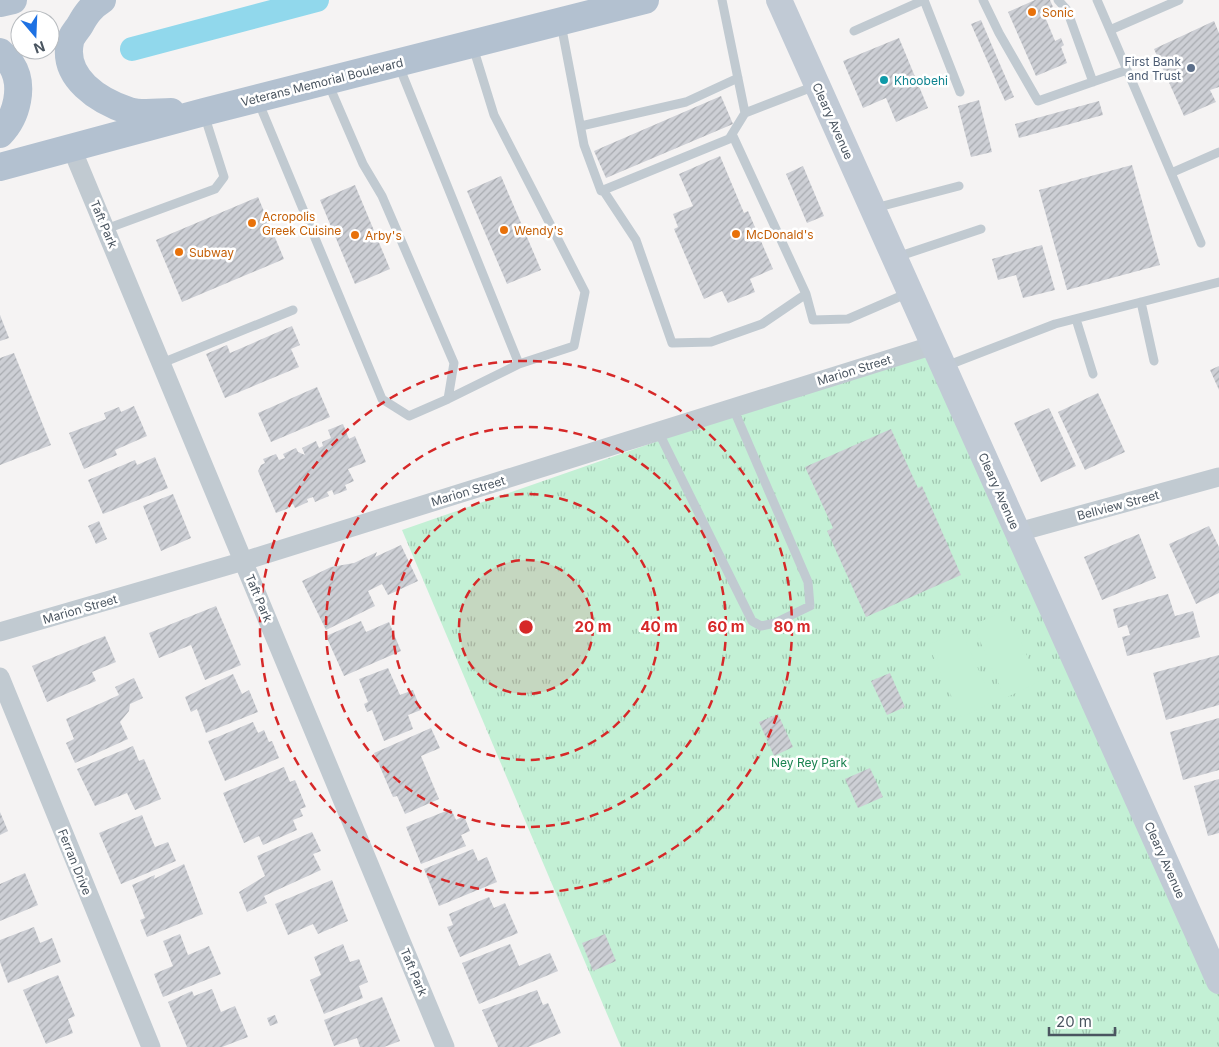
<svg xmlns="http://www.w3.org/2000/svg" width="1219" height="1047" font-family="Inter,sans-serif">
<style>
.grass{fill:url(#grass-tufts)}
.garden{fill:#c3f0d5}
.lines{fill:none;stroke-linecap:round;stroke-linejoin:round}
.canal{stroke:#91d8ec;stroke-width:24}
.building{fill:url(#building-hatch)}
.lane{stroke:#c1cad1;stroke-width:9}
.street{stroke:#c1cad1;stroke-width:19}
.secondary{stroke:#c1cad5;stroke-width:26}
.primary{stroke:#b3c1d0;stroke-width:28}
.ring{fill:none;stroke:#d62828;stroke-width:2.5;stroke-dasharray:9 6}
.food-dot{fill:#e8710a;stroke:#fff;stroke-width:2}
.service-dot{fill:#5c6f8a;stroke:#fff;stroke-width:2}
.culture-dot{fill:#0f9aa8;stroke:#fff;stroke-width:2}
.labels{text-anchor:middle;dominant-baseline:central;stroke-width:5;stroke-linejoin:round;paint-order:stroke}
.food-label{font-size:12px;fill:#c56008;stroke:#fff;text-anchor:start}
.service-label{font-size:12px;fill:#4e5e75;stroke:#fff;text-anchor:end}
.culture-label{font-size:12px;fill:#0d838f;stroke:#fff;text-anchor:start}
.street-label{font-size:12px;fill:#4a5560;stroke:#fff}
.park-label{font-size:12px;fill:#198350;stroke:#fff}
.centre{fill:#d62828;stroke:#fff;stroke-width:2.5}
.ring-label{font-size:15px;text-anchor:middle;font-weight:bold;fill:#d62828;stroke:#fff;stroke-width:5;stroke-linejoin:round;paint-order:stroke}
</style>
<defs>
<pattern id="grass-tufts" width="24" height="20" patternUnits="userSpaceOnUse" patternTransform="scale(1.25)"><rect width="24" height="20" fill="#c3f0d5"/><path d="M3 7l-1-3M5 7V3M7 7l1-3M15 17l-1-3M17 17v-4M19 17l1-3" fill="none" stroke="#a0c5b0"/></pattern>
<pattern id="building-hatch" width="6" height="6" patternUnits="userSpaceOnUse" patternTransform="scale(1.25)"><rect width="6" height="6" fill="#cdcfd5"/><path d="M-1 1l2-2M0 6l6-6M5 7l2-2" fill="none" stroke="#a8abb0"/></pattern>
</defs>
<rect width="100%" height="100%" fill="#f5f3f3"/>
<!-- grass -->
<path class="grass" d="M 934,345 L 1219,981 L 1219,1047 L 621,1047 L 402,530 Z"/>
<!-- garden -->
<path class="garden" d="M 1006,610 L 1039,682 L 1005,698 L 973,625 Z
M 961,631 L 993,702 L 961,717 L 928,645 Z"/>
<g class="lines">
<!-- canal -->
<path class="canal" d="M 132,49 L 317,0"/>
</g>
<!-- building -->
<path class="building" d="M 1035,0 L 1050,0 L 1053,7 L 1043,12 L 1055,41 L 1061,38 L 1064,45 L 1061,47 L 1067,63 L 1036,76 L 1008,12 Z
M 981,20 L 1014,97 L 1005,101 L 971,24 Z
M 1214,21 L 1219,33 L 1219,87 L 1210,90 L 1216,102 L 1184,116 L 1154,49 Z
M 899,38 L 928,108 L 896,122 L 886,98 L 863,108 L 843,61 Z
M 721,96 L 733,124 L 606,178 L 594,151 Z
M 979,100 L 992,152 L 971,157 L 958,106 Z
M 1099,101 L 1103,115 L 1019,138 L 1015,124 Z
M 720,156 L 744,213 L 748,211 L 773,269 L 750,279 L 755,292 L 728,303 L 722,291 L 704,299 L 674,229 L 678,227 L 673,214 L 693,206 L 679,174 Z
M 1132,165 L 1160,265 L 1067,290 L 1039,190 Z
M 803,166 L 824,216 L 807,223 L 786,174 Z
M 501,176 L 541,270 L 507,284 L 467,191 Z
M 355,185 L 390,269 L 355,284 L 320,200 Z
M 258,197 L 284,259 L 182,302 L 156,240 Z
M 1042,245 L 1055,290 L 1023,298 L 1016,275 L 998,280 L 992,259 Z
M 0,315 L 9,338 L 0,341 Z
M 292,326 L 300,345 L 291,349 L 299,367 L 225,398 L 206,354 L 227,345 L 230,353 Z
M 14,353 L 51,445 L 0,465 L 0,358 Z
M 1219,366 L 1219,390 L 1210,370 Z
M 317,387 L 330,417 L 271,442 L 258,413 Z
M 1098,393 L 1125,452 L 1085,470 L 1058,412 Z
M 134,406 L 147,436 L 115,450 L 117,455 L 84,469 L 69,433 L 106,419 L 104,413 L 119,407 L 121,412 Z
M 1049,408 L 1076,466 L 1041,482 L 1014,423 Z
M 343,424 L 349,439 L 355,436 L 366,462 L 348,469 L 354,481 L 345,485 L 347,490 L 334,495 L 332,490 L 327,492 L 329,496 L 315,502 L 313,497 L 307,499 L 308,502 L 295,508 L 293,504 L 288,506 L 289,508 L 276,513 L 258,471 L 261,465 L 265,463 L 263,459 L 276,454 L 279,460 L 285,458 L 283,454 L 296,448 L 298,452 L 305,455 L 302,448 L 316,441 L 319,448 L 323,446 L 322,442 L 331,438 L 328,430 Z
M 891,429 L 918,488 L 922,486 L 961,575 L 866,617 L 827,531 L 833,528 L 805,467 Z
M 155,457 L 168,488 L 103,514 L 88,480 L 135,460 L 137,465 Z
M 173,494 L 191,538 L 161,551 L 143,506 Z
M 99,521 L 107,539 L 96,544 L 88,526 Z
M 1209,526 L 1219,547 L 1219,593 L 1196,604 L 1169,544 Z
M 1139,534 L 1156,578 L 1102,600 L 1084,557 Z
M 401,545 L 418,581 L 388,595 L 382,584 L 368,591 L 375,606 L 326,630 L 302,581 L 331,567 L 354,563 L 377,552 L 375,557 Z
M 1168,594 L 1175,616 L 1193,611 L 1200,637 L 1127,656 L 1122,637 L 1130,635 L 1127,625 L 1118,628 L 1113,609 Z
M 216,606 L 241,665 L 205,680 L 191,645 L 159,658 L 149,633 Z
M 361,621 L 366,632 L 389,622 L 401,651 L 344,676 L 326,636 Z
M 105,636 L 116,662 L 92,672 L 96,681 L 47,702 L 32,666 Z
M 1219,655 L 1219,705 L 1166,720 L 1153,673 Z
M 388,668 L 400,695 L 413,690 L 421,710 L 408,715 L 413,729 L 384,741 L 372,710 L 367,712 L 364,704 L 368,702 L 359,679 Z
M 890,673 L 905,707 L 887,715 L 871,681 Z
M 233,674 L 242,694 L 249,690 L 258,712 L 206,733 L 197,709 L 191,712 L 185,697 Z
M 134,678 L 143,698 L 130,704 L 129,711 L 120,722 L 128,739 L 75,763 L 66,743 L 74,739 L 66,719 L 119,695 L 115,687 Z
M 778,714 L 793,747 L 774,756 L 759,722 Z
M 1219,718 L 1219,770 L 1183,780 L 1170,732 Z
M 253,722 L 258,733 L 264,730 L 269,742 L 272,741 L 279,758 L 225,781 L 208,741 Z
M 431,728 L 440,748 L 421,756 L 439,799 L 405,814 L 397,796 L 393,797 L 374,753 Z
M 133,746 L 139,761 L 144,759 L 161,799 L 135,810 L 127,793 L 95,806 L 77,769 Z
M 284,767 L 290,782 L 295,780 L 306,807 L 300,809 L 303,816 L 293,820 L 297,830 L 263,845 L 259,836 L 244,843 L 223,793 Z
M 870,768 L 883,797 L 858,808 L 845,779 Z
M 1219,779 L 1219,833 L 1208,836 L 1194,786 Z
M 451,809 L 456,820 L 464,816 L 470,831 L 461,835 L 466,846 L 421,864 L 406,827 Z
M 0,812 L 8,831 L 0,835 Z
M 142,815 L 155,847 L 168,842 L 176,861 L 121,884 L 99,833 Z
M 312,832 L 321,851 L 313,854 L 321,870 L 264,896 L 267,903 L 247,912 L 239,892 L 265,876 L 257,856 Z
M 473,849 L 478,861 L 487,857 L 497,882 L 439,906 L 424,869 Z
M 184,864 L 203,914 L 147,937 L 140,920 L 145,918 L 132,885 L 155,875 L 154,879 Z
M 25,873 L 38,905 L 0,921 L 0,884 Z
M 332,880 L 348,921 L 318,934 L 313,924 L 288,935 L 275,904 Z
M 489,897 L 494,908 L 505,903 L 518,933 L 460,957 L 447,927 L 453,925 L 449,914 Z
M 34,927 L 40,943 L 52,938 L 61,962 L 8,983 L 0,962 L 0,940 Z
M 180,934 L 188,955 L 209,946 L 221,974 L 163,997 L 154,974 L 173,966 L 163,941 Z
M 605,934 L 616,961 L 593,971 L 582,943 Z
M 343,944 L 350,962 L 359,959 L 368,982 L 359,986 L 363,998 L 324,1014 L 310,980 L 321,975 L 314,957 Z
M 510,944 L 519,966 L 550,953 L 558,971 L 479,1004 L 462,963 Z
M 58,975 L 75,1016 L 68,1019 L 73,1033 L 46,1044 L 23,990 Z
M 212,989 L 221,1012 L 235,1006 L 248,1037 L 222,1047 L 187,1047 L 168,1002 L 192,991 L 194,996 Z
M 537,990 L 543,1005 L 548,1003 L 561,1033 L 528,1047 L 498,1047 L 482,1010 Z
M 382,997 L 400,1041 L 384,1047 L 360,1047 L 357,1038 L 334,1046 L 324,1020 Z
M 275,1015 L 278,1023 L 270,1026 L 267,1018 Z"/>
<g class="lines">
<!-- lane -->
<path class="lane" d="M 722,0 L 745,113
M 983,0 L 999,33 L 1038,101 L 1127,70
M 1058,0 L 1067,10 L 1093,82
M 1097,0 L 1110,30 L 1179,0
M 561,24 L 584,145 L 601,191 L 729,139 L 745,113 L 815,86
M 1110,30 L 1201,243
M 854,31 L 924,0 L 960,92
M 399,66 L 519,364 L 574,346 L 585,292 L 494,115 L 473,47
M 258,101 L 382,399 L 409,416 L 448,399 L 454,363 L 382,196 L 363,164 L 328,83
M 581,126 L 686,102 L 738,78
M 1171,173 L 1219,152
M 603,190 L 636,240 L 672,343 L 711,342 L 762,324 L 806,294 L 732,134
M 875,208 L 959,186
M 106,229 L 215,189 L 224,177 L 204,114
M 897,257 L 981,229
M 806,294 L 813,320 L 848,319 L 908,293
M 1141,302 L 1154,361
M 1076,319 L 1093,374
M 162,363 L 293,310
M 946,366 L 1055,324 L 1219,282
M 448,399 L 519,364
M 658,431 L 752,621 L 761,626 L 775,623 L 810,606 L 808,582 L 733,408"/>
<!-- street -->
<path class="street" d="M 72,149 L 445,1047
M 1018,532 L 1219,477
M 0,632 L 244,561 L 934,345
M 0,677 L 151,1047"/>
<!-- secondary -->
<path class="secondary" d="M 779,0 L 1219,981"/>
<!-- primary -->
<path class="primary" d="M 102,0 C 91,7 86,14 80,25 C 77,30 71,36 70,42 C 62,78 99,101 129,111 C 141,115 158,112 171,112
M 0,3 L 13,0
M 0,52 C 3,56 8,59 11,64 C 25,85 17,117 0,134
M 0,167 L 204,112 L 645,0"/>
</g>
<!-- distance rings -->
<circle cx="526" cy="627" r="67" fill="#d62828" fill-opacity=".12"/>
<g class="ring">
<circle cx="526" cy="627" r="67"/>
<circle cx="526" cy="627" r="133"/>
<circle cx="526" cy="627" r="200"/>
<circle cx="526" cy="627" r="266"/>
</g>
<!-- markers -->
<g class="food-dot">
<circle cx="1032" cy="12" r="5"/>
<circle cx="252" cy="223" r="5"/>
<circle cx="504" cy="230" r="5"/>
<circle cx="736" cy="234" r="5"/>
<circle cx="355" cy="235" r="5"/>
<circle cx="179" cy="252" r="5"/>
</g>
<circle class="service-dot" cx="1191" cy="68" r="5"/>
<circle class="culture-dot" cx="884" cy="80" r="5"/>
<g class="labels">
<!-- food labels -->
<g class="food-label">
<text x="1042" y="12">Sonic</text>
<text x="262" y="216">Acropolis<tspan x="262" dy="14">Greek Cuisine</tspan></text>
<text x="514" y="230">Wendy's</text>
<text x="746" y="234">McDonald's</text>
<text x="365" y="235">Arby's</text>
<text x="189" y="252">Subway</text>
</g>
<!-- service labels -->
<g class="service-label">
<text x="1181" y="61">First Bank<tspan x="1181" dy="14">and Trust</tspan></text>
</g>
<!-- culture labels -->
<g class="culture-label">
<text x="894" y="80">Khoobehi</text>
</g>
<!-- street labels -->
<g class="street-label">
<text transform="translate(322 82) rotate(-14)">Veterans Memorial Boulevard</text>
<text transform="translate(833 121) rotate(66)">Cleary Avenue</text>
<text transform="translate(104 224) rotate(67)">Taft Park</text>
<text transform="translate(854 370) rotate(-17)">Marion Street</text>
<text transform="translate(468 491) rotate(-17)">Marion Street</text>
<text transform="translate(999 491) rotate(66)">Cleary Avenue</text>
<text transform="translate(1118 505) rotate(-15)">Bellview Street</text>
<text transform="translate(259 598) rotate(67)">Taft Park</text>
<text transform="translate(80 609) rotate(-16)">Marion Street</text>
<text transform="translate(1165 860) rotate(66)">Cleary Avenue</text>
<text transform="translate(75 862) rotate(68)">Ferran Drive</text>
<text transform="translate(414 972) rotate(67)">Taft Park</text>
</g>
<!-- park labels -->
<g class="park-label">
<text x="809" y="762">Ney Rey Park</text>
</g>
</g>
<circle cx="526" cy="627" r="8" class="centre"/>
<g class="ring-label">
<text x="593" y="632">20 m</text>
<text x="659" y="632">40 m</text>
<text x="726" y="632">60 m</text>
<text x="792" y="632">80 m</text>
</g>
<!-- north arrow -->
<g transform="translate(35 35) rotate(161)"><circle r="24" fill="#ffffff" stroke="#b7bbbf"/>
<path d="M0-4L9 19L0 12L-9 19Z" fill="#1e71e3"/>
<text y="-8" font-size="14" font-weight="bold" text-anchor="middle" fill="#4a5560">N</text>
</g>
<!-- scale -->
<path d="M1049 1027v8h66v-8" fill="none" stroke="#4a5560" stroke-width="2.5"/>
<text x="1056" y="1027" font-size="15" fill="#4a5560" stroke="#ffffff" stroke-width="4" paint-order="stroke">20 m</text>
</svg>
